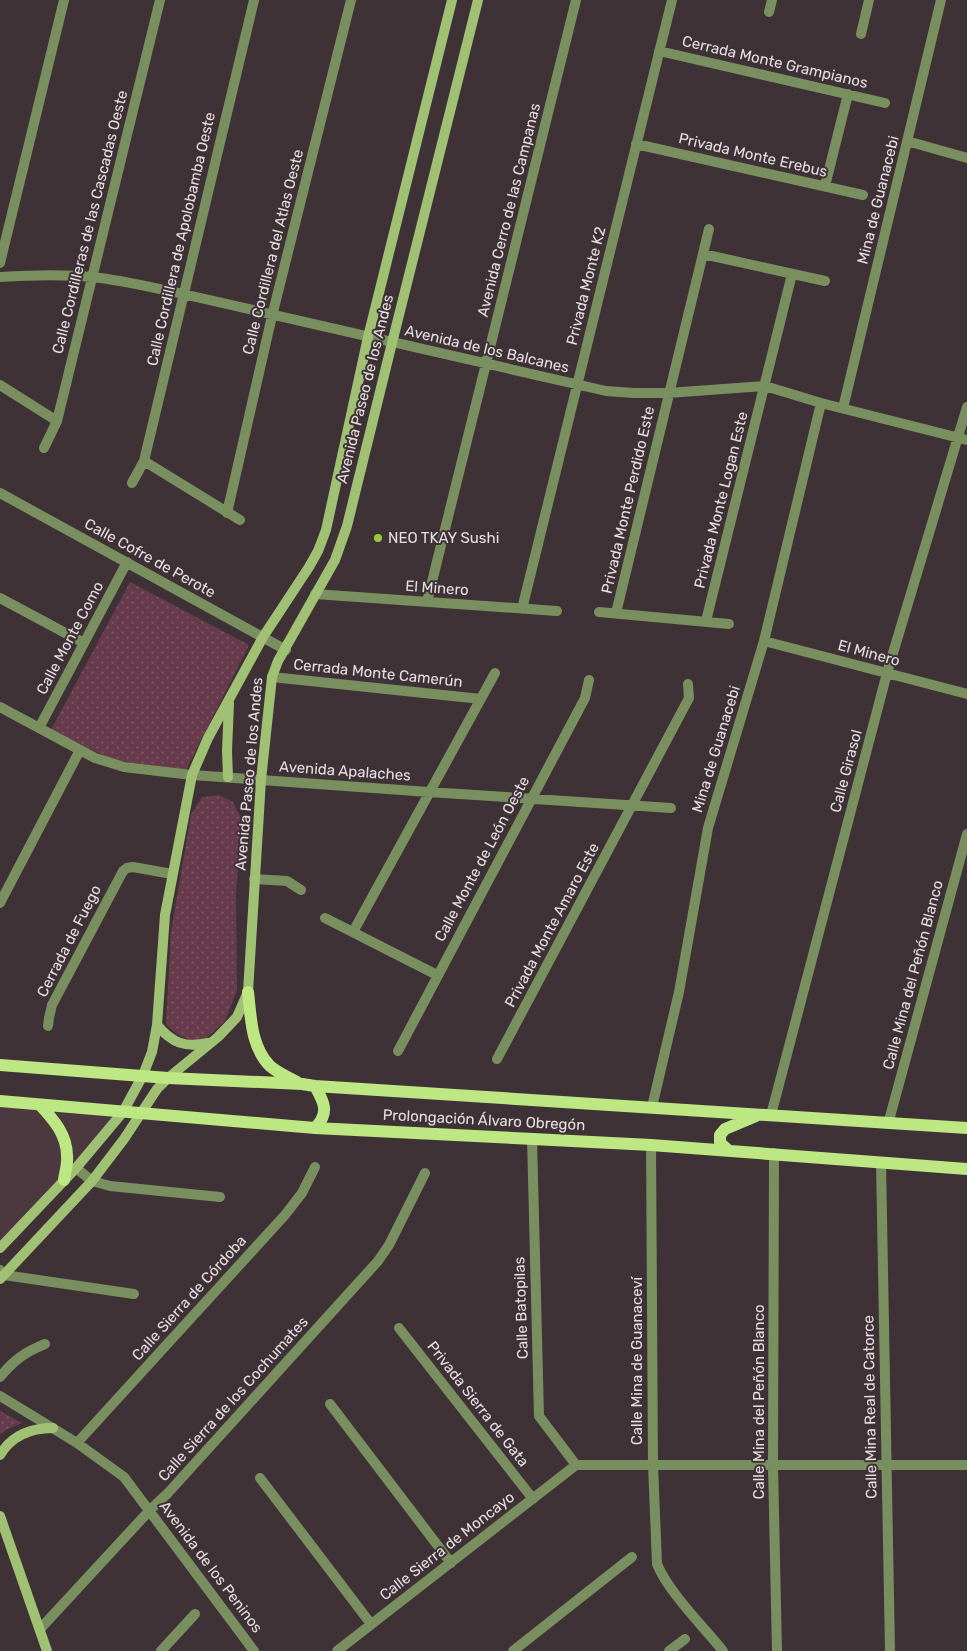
<svg xmlns="http://www.w3.org/2000/svg" width="967" height="1651" font-family="Rubik,sans-serif">
<style>
.built{fill:#4c3940}
.grass{fill:url(#grass-dots)}
.lines{fill:none;stroke-linecap:round;stroke-linejoin:round}
.street{stroke:#7a8f5f;stroke-width:10}
.secondary{stroke:#a0c073;stroke-width:10}
.primary{stroke:#bde782;stroke-width:12}
.poi-dot{fill:#97cc38;stroke:#3e3236;stroke-width:2}
.labels{text-anchor:middle;dominant-baseline:central;stroke-width:4;stroke-linejoin:round;paint-order:stroke}
.street-label{font-size:15px;fill:#e6dee1;stroke:#3e3236}
.poi-label{font-size:15px;fill:#e6dee1;stroke:#3e3236;text-anchor:start}
</style>
<defs>
<pattern id="grass-dots" width="8" height="8" patternUnits="userSpaceOnUse" patternTransform="scale(1.25)"><rect width="8" height="8" fill="#673b4c"/><path d="M2 2h.1M6 6h.1" fill="none" stroke="#7d5766" stroke-width="1.8" stroke-linecap="round"/></pattern>
</defs>
<rect width="100%" height="100%" fill="#3e3236"/>
<!-- built -->
<path class="built" d="M 0,1103 L 123,1112 L 0,1246 Z"/>
<!-- grass -->
<path class="grass" d="M 130,582 L 249,645 L 186,770 L 113,760 L 51,730 Z
M 219,795 L 233,802 L 242,820 L 236,894 L 237,990 L 225,1021 L 203,1041 C 185,1039 179,1038 166,1024 L 171,933 L 191,815 L 202,797 Z
M 0,1411 L 22,1423 L 10,1428 L 0,1434 Z"/>
<g class="lines">
<!-- street -->
<path class="street" d="M 769,12 L 772,0
M 861,34 L 869,0
M 659,51 L 885,103
M 907,141 L 967,158
M 636,144 L 863,195
M 825,186 L 848,94
M 703,254 L 825,281
M 0,263 L 64,0
M 0,277 C 31,275 61,274 92,277 C 123,280 153,288 183,294 L 606,391 L 634,393 L 668,393 L 765,386 L 821,403 L 967,440
M 0,385 L 57,421
M 843,408 L 941,0
M 44,448 L 57,421 L 160,0
M 144,461 L 240,520
M 132,483 L 144,461 L 254,0
M 0,493 L 286,650
M 227,513 L 272,316 L 351,0
M 315,594 L 557,611
M 0,598 L 84,643
M 427,602 L 576,0
M 522,609 L 672,0
M 599,612 L 729,624
M 616,613 L 709,229
M 706,621 L 792,274
M 764,641 L 967,694
M 272,677 L 481,699
M 0,707 L 95,758 L 124,767 L 192,775 L 429,792 L 671,808
M 39,728 L 127,562
M 254,879 L 287,881 L 301,890
M 0,903 L 80,750
M 325,918 L 437,975
M 353,932 L 495,673
M 48,1026 L 49,1018 L 52,1005 L 123,871 L 127,868 L 133,867 L 172,874
M 398,1051 L 585,698 L 589,680
M 497,1059 L 689,698 L 688,684
M 652,1107 L 679,992 L 708,828 L 764,641 L 821,403
M 771,1115 L 887,673 L 967,407
M 888,1124 L 967,834
M 532,1138 L 539,1416 L 576,1465
M 651,1145 L 653,1465 L 657,1564 C 669,1593 703,1626 723,1651
M 774,1153 L 773,1466 L 777,1651
M 881,1162 L 890,1651
M 76,1168 L 92,1181 L 110,1186 L 220,1197
M 0,1270 L 4,1275 L 134,1294
M 399,1328 L 533,1499
M 0,1377 C 14,1360 25,1352 45,1344
M 0,1396 L 77,1443 L 124,1477 L 254,1651
M 330,1404 L 451,1563
M 77,1443 L 285,1215 L 302,1193 L 315,1167
M 576,1465 L 967,1465
M 260,1478 L 371,1624
M 40,1629 L 150,1510 L 168,1493 L 378,1261 L 389,1245 L 425,1173
M 161,1651 L 195,1614
M 337,1651 L 576,1465
M 513,1651 L 632,1557
M 669,1651 L 685,1639"/>
<!-- secondary -->
<path class="secondary" d="M 228,777 L 227,751 L 229,703
M 157,1025 C 172,1043 185,1048 208,1043
M 0,1248 L 76,1168 L 123,1112 L 143,1075 L 152,1052 L 157,1025 L 165,915 L 192,775 L 208,738 L 263,637 L 309,567 L 318,551 L 326,530 L 368,337 L 452,0
M 0,1279 L 92,1181 L 124,1139 L 157,1089 L 168,1078 L 218,1037 L 237,1017 L 248,992 L 261,780 L 272,677 L 278,661 L 335,560 L 347,526 L 392,343 L 478,0
M 0,1455 C 12,1435 31,1428 53,1428
M 0,1516 L 47,1651"/>
<!-- primary -->
<path class="primary" d="M 248,992 C 251,1018 251,1047 270,1066 C 278,1073 288,1077 297,1082
M 0,1065 L 168,1078 L 302,1084 L 315,1086 L 967,1128
M 0,1101 L 315,1128 L 651,1145 L 967,1169
M 40,1105 C 54,1120 67,1135 67,1156 C 68,1164 65,1172 64,1180
M 315,1128 C 330,1113 324,1102 315,1086
M 728,1150 L 720,1143 L 720,1135 L 725,1129 L 756,1116"/>
</g>
<!-- markers -->
<circle class="poi-dot" cx="378" cy="538" r="5"/>
<g class="labels">
<!-- street labels -->
<g class="street-label">
<text transform="translate(775 62) rotate(13)">Cerrada Monte Grampianos</text>
<text transform="translate(753 155) rotate(13)">Privada Monte Erebus</text>
<text transform="translate(878 200) rotate(-76)">Mina de Guanacebi</text>
<text transform="translate(509 210) rotate(-76)">Avenida Cerro de las Campanas</text>
<text transform="translate(90 222) rotate(-76)">Calle Cordilleras de las Cascadas Oeste</text>
<text transform="translate(181 239) rotate(-77)">Calle Cordillera de Apolobamba Oeste</text>
<text transform="translate(273 252) rotate(-76)">Calle Cordillera del Atlas Oeste</text>
<text transform="translate(586 286) rotate(-76)">Privada Monte K2</text>
<text transform="translate(487 349) rotate(13)">Avenida de los Balcanes</text>
<text transform="translate(365 389) rotate(-76)">Avenida Paseo de los Andes</text>
<text transform="translate(628 500) rotate(-77)">Privada Monte Perdido Este</text>
<text transform="translate(721 500) rotate(-76)">Privada Monte Logan Este</text>
<text transform="translate(150 558) rotate(29)">Calle Cofre de Perote</text>
<text transform="translate(437 588) rotate(4)">El Minero</text>
<text transform="translate(70 638) rotate(-62)">Calle Monte Como</text>
<text transform="translate(869 653) rotate(15)">El Minero</text>
<text transform="translate(378 673) rotate(6)">Cerrada Monte Camerún</text>
<text transform="translate(716 749) rotate(-73)">Mina de Guanacebi</text>
<text transform="translate(345 771) rotate(4)">Avenida Apalaches</text>
<text transform="translate(846 771) rotate(-75)">Calle Girasol</text>
<text transform="translate(249 774) rotate(-85)">Avenida Paseo de los Andes</text>
<text transform="translate(482 859) rotate(-62)">Calle Monte de León Oeste</text>
<text transform="translate(552 925) rotate(-62)">Privada Monte Amaro Este</text>
<text transform="translate(69 941) rotate(-63)">Cerrada de Fuego</text>
<text transform="translate(913 975) rotate(-75)">Calle Mina del Peñón Blanco</text>
<text transform="translate(484 1120) rotate(3)">Prolongación Álvaro Obregón</text>
<text transform="translate(189 1298) rotate(-48)">Calle Sierra de Córdoba</text>
<text transform="translate(521 1308) rotate(-92)">Calle Batopilas</text>
<text transform="translate(637 1361) rotate(-90)">Calle Mina de Guanaceví</text>
<text transform="translate(233 1399) rotate(-48)">Calle Sierra de los Cochumates</text>
<text transform="translate(759 1402) rotate(-90)">Calle Mina del Peñón Blanco</text>
<text transform="translate(478 1404) rotate(52)">Privada Sierra de Gata</text>
<text transform="translate(870 1407) rotate(-91)">Calle Mina Real de Catorce</text>
<text transform="translate(447 1546) rotate(-38)">Calle Sierra de Moncayo</text>
<text transform="translate(211 1567) rotate(53)">Avenida de los Peninos</text>
</g>
<!-- poi labels -->
<g class="poi-label">
<text x="388" y="538">NEO TKAY Sushi</text>
</g>
</g>
</svg>
